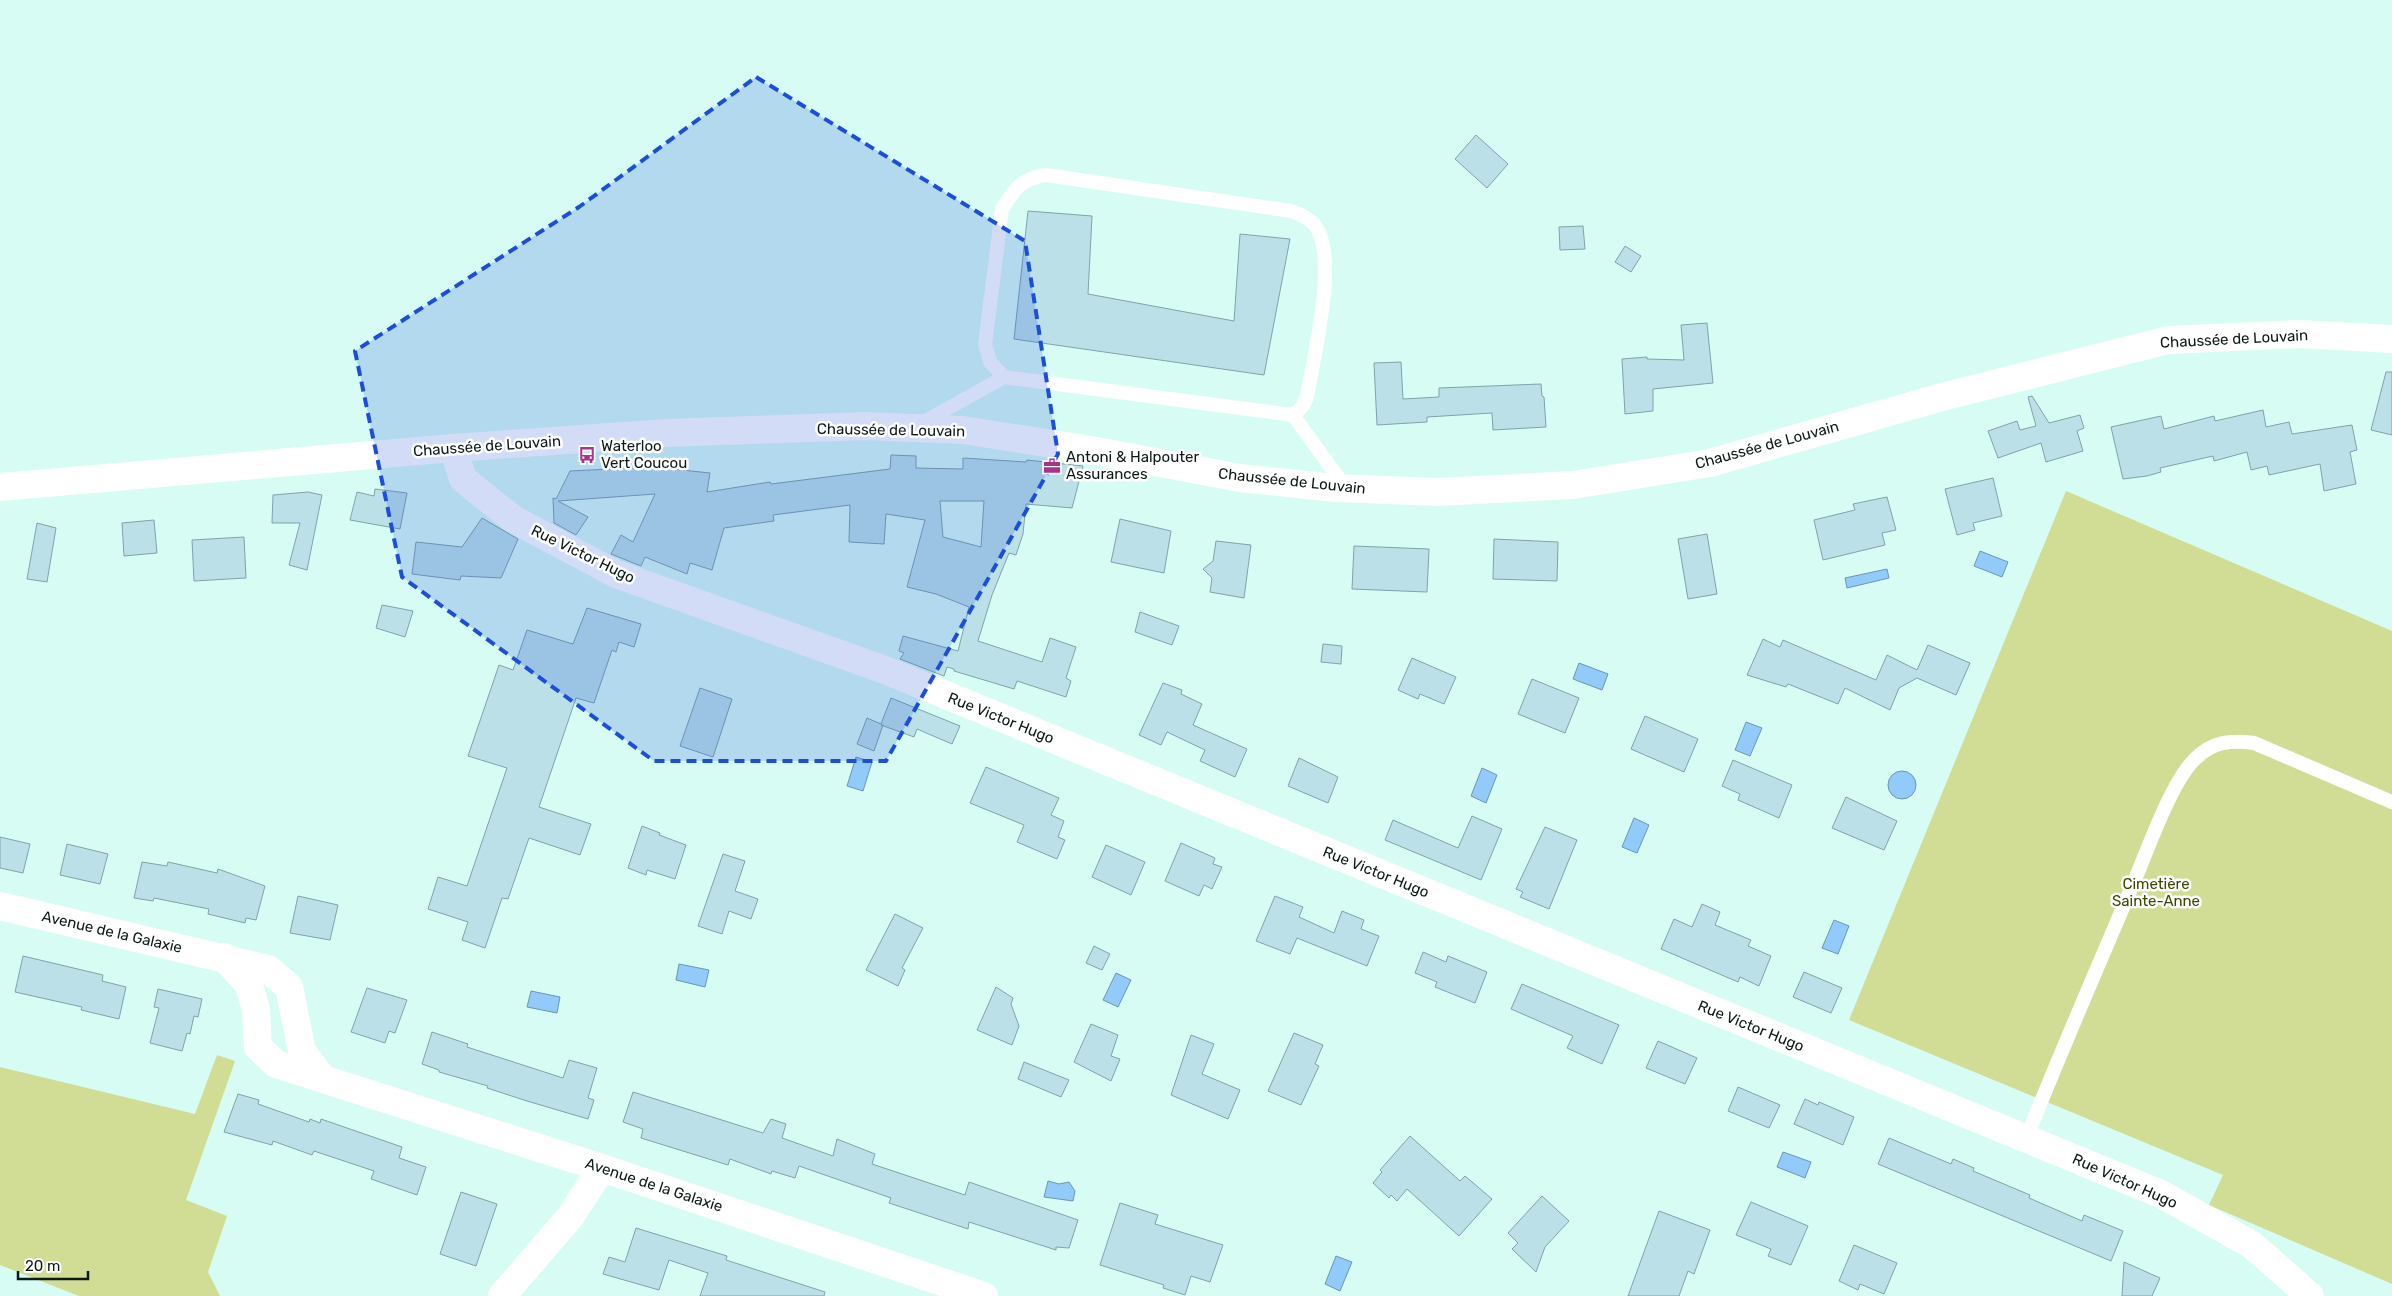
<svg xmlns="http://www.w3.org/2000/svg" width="2392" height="1296" font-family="Rubik,sans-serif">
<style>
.green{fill:#d1dc95}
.water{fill:#92cbf9;stroke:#6a96b5}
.building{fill:#bbe0e8;stroke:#80a3aa;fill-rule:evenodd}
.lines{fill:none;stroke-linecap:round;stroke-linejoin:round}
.service{stroke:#fff;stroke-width:14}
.minor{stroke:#fff;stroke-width:28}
.secondary{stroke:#fff;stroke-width:28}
.marked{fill:#1d4ed8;fill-opacity:0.2;stroke:#1d4ed8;stroke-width:4;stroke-dasharray:10 6;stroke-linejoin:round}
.labels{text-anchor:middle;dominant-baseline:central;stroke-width:5;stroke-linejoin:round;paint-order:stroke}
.street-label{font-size:15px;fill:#0c1a17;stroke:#fff}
.poi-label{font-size:15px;fill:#0c1a17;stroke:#fff;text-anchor:start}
.park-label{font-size:15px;fill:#3e4400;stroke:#fff}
</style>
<rect width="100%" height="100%" fill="#d7fcf3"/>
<!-- green -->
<path class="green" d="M 2066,491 L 2392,631 L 2392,1284 L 2209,1205 L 2223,1175 L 1849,1020 Z
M 217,1055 L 235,1061 L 186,1200 L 227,1216 L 208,1272 L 220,1296 L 79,1296 L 0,1265 L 0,1067 L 195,1114 Z"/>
<!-- water -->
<path class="water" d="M 1980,551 L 2008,562 L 2002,577 L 1974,566 Z
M 1887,569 L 1889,578 L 1847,588 L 1845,578 Z
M 1579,663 L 1608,674 L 1602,690 L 1573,679 Z
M 1746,722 L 1762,728 L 1750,756 L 1735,750 Z
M 856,757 L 872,762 L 863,791 L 847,786 Z
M 1482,768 L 1497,775 L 1486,803 L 1471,796 Z
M1888 785a14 14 0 1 1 28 0a14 14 0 1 1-28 0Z
M 1634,818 L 1649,825 L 1637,853 L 1622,847 Z
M 1834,920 L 1849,926 L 1838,954 L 1822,948 Z
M 679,964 L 709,970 L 705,987 L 676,980 Z
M 1116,973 L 1131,980 L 1118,1007 L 1103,1000 Z
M 531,991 L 560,997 L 557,1013 L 527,1007 Z
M 1783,1152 L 1811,1162 L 1805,1178 L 1777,1167 Z
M 1048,1181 L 1059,1184 L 1069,1182 L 1075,1191 L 1073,1201 L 1044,1197 Z
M 1336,1256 L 1352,1262 L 1340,1291 L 1325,1284 Z"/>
<!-- building -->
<path class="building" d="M 1476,135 L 1508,164 L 1487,188 L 1455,159 Z
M 1028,211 L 1092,216 L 1088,294 L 1234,321 L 1240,234 L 1290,239 L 1264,375 L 1014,339 Z
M 1583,226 L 1585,249 L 1560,250 L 1559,227 Z
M 1625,246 L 1641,256 L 1631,272 L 1615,262 Z
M 1707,323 L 1713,383 L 1653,389 L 1653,411 L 1625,414 L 1622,359 L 1647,357 L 1647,359 L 1684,360 L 1681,325 Z
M 1401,362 L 1403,399 L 1439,397 L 1439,388 L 1541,384 L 1542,396 L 1544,397 L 1546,427 L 1493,430 L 1492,413 L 1427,417 L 1427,422 L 1377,425 L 1374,363 Z
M 2386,372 L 2392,372 L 2392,435 L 2371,430 Z
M 2032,396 L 2049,423 L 2080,415 L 2084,428 L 2077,431 L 2083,451 L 2046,462 L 2041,443 L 1998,458 L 1988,431 L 2017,421 L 2020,430 L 2036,426 L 2028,397 Z
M 2263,410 L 2266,427 L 2289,422 L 2292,434 L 2352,425 L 2357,450 L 2350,452 L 2356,484 L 2324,491 L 2320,464 L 2269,475 L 2267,466 L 2251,470 L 2247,452 L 2214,461 L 2213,456 L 2160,468 L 2161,472 L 2147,476 L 2123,479 L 2111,427 L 2161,416 L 2164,429 L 2214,416 L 2215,421 Z
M 891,455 L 916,456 L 916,468 L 963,469 L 963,458 L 1026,462 L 1027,460 L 1083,466 L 1072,508 L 1026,504 L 1023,534 L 1016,555 L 1009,553 L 992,595 L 978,641 L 1042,662 L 1050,638 L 1076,647 L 1066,678 L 1071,681 L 1066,697 L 1017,681 L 1014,689 L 954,671 L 954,669 L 947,667 L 944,676 L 900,659 L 904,653 L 899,651 L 903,636 L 958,651 L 969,607 L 936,594 L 907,587 L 925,520 L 886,514 L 884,544 L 849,542 L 850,505 L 773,515 L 774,521 L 724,528 L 712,570 L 690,563 L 687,574 L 645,557 L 641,566 L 611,554 L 621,535 L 633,542 L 655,494 L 558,501 L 588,517 L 576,535 L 554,523 L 553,498 L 556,499 L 570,471 L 672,466 L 672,469 L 710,473 L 707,492 L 770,482 L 771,484 L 890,469 ZM 940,501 L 984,501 L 981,547 L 943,537 Z
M 1993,478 L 2002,516 L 1973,523 L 1975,530 L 1957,535 L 1945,489 Z
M 375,489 L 407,493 L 400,529 L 350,520 L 357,492 L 374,496 Z
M 308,492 L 322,495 L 307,570 L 289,565 L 300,523 L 272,523 L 273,495 Z
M 1887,497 L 1896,530 L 1882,533 L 1885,545 L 1823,560 L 1814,520 L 1855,510 L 1853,504 Z
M 482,518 L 518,539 L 501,578 L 461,576 L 460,580 L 412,574 L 416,542 L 462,547 Z
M 1120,519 L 1171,531 L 1164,573 L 1111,562 Z
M 154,520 L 157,553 L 124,556 L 122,523 Z
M 37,523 L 56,528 L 47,582 L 27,579 Z
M 1707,534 L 1717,594 L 1688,599 L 1678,539 Z
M 244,537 L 246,578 L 194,581 L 192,540 Z
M 1494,539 L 1558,542 L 1557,581 L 1493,579 Z
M 1216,541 L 1251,545 L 1244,598 L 1210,592 L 1212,578 L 1203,569 L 1213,561 Z
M 1354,546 L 1429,549 L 1427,592 L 1352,589 Z
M 382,605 L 413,611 L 405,637 L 376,628 Z
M 587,608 L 641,624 L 634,647 L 619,642 L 616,652 L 612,650 L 594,703 L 576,698 L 539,807 L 591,824 L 580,855 L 529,838 L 508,899 L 502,898 L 485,948 L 462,940 L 468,922 L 428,909 L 438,877 L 467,886 L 507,768 L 468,756 L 499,665 L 513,670 L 527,630 L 573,644 Z
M 1140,612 L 1179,626 L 1172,645 L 1135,632 Z
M 1763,639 L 1780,647 L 1783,640 L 1876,680 L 1887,655 L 1917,670 L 1928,645 L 1970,663 L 1956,695 L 1917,678 L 1899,688 L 1890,710 L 1845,688 L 1838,704 L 1788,684 L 1786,687 L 1747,675 Z
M 1323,644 L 1342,646 L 1341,664 L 1321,662 Z
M 1412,658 L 1456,677 L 1444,704 L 1420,694 L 1418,699 L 1398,690 Z
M 1532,679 L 1579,698 L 1565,733 L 1518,714 Z
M 1163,683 L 1182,690 L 1181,694 L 1202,704 L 1193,725 L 1247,749 L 1235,777 L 1200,761 L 1205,750 L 1167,732 L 1161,745 L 1139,735 Z
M 700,688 L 732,699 L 713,757 L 680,746 Z
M 891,698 L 960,726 L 952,744 L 917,729 L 914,737 L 881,725 L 883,725 L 874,751 L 857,744 L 867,718 L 881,724 Z
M 1645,716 L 1698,739 L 1684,772 L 1631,749 Z
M 1299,758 L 1338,777 L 1328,803 L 1288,786 Z
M 1733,760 L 1792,785 L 1779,818 L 1738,800 L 1740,794 L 1722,786 Z
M 986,767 L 1059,798 L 1051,815 L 1064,821 L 1058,837 L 1065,840 L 1057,859 L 1017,842 L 1024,825 L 970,803 Z
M 1846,797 L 1897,821 L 1884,850 L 1832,828 Z
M 1472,816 L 1502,829 L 1481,880 L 1385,840 L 1393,820 L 1458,848 Z
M 642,826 L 660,833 L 659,835 L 686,845 L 675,879 L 647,870 L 646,875 L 628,868 Z
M 1545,827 L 1577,840 L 1549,909 L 1520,897 L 1523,892 L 1516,889 Z
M 0,837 L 30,844 L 23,873 L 0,868 Z
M 1181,843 L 1215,858 L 1213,864 L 1222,867 L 1212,889 L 1204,885 L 1199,896 L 1165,881 Z
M 67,844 L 108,854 L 100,884 L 60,875 Z
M 1106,845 L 1145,862 L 1131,895 L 1092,877 Z
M 723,854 L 745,861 L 735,891 L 758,899 L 751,919 L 729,911 L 722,934 L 698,926 Z
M 142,862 L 167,866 L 168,862 L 217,873 L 218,869 L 265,886 L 256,920 L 246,918 L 245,923 L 208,914 L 209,909 L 154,898 L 153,901 L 134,898 Z
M 298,896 L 338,905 L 330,940 L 290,933 Z
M 1275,896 L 1303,907 L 1299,917 L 1334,933 L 1342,911 L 1364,920 L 1361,929 L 1379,936 L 1367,966 L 1297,938 L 1290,954 L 1256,941 Z
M 1702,904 L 1720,912 L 1715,925 L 1751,940 L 1748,946 L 1771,956 L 1759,986 L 1740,977 L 1738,982 L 1661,949 L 1674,919 L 1692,927 Z
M 895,914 L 923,928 L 902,968 L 905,970 L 898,986 L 866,970 Z
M 1094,946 L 1110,954 L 1102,970 L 1086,963 Z
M 1423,952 L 1446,962 L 1448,956 L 1487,972 L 1475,1003 L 1435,987 L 1437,982 L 1415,973 Z
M 23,956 L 103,975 L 102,981 L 126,987 L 119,1019 L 81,1010 L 82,1007 L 15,992 Z
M 1804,972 L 1842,988 L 1831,1013 L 1793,997 Z
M 1522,984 L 1619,1025 L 1602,1064 L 1567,1048 L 1573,1036 L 1511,1009 Z
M 996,987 L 1013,998 L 1011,1004 L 1019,1026 L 1012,1045 L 977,1030 Z
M 367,988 L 407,1000 L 395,1033 L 389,1031 L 385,1043 L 351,1032 Z
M 158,989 L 202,999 L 198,1017 L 194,1016 L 190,1034 L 187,1033 L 182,1051 L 150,1043 L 159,1008 L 154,1007 Z
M 1091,1024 L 1118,1035 L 1111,1056 L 1120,1059 L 1111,1081 L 1074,1062 Z
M 432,1032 L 468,1044 L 467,1047 L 563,1078 L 569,1060 L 597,1068 L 588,1098 L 594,1100 L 588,1119 L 527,1101 L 487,1088 L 488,1086 L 439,1072 L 439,1070 L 422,1064 Z
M 1294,1033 L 1323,1045 L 1315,1064 L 1319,1066 L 1301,1105 L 1268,1091 Z
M 1191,1035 L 1214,1044 L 1202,1074 L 1240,1090 L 1228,1119 L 1171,1095 Z
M 1658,1041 L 1697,1058 L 1685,1084 L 1646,1068 Z
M 1024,1062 L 1069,1080 L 1061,1097 L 1018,1079 Z
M 1738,1087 L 1780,1105 L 1769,1128 L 1728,1111 Z
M 633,1092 L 763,1133 L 771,1119 L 786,1124 L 782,1138 L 833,1156 L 837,1139 L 875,1154 L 872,1164 L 965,1195 L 969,1182 L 1078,1220 L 1069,1248 L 1056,1247 L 1056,1250 L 969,1222 L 968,1229 L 889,1203 L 891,1198 L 799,1166 L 795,1178 L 772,1171 L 771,1174 L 730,1159 L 728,1165 L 641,1138 L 643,1129 L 623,1122 Z
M 238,1094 L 259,1100 L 258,1104 L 309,1122 L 310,1119 L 320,1123 L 321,1119 L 402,1147 L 399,1158 L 426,1167 L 417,1195 L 371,1179 L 374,1171 L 314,1151 L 312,1155 L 273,1141 L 272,1145 L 224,1132 Z
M 1805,1099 L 1818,1105 L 1819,1102 L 1854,1117 L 1843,1145 L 1794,1124 Z
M 1410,1136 L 1460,1181 L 1465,1176 L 1492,1199 L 1459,1236 L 1407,1189 L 1397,1201 L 1391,1195 L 1389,1198 L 1373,1183 L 1382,1172 L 1380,1170 Z
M 1889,1138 L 1951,1164 L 1953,1159 L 1974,1168 L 1973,1171 L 2030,1195 L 2029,1198 L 2082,1221 L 2084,1215 L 2123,1231 L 2111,1261 L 1878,1164 Z
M 461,1192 L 497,1204 L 476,1266 L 440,1254 Z
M 1542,1196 L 1569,1221 L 1545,1247 L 1536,1272 L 1512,1249 L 1518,1243 L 1508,1233 Z
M 1751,1202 L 1808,1226 L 1791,1265 L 1768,1256 L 1771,1249 L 1736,1235 Z
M 1120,1203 L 1158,1215 L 1155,1224 L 1223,1245 L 1210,1282 L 1191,1276 L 1185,1295 L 1163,1288 L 1164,1285 L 1100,1265 Z
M 1659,1211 L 1710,1230 L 1694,1274 L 1688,1271 L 1679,1296 L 1628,1296 Z
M 636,1228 L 727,1256 L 726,1260 L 825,1292 L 824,1296 L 700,1296 L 708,1273 L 669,1260 L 659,1290 L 603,1274 L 609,1257 L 625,1262 Z
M 1854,1245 L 1897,1263 L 1884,1294 L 1860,1284 L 1858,1290 L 1839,1281 Z
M 2124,1262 L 2160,1278 L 2152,1296 L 2122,1296 Z"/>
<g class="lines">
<!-- service -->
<path class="service" d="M 1293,415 L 1004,377 L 990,362 L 985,344 L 1002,209 C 1015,188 1021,179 1046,175 L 1291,211 C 1299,214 1308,217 1314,224 C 1340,255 1313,358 1307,397 L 1302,407 L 1293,415 L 1346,488
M 920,424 L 1004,377
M 2026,1139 C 2061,1051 2099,964 2136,877 C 2149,846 2172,781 2195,759 C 2213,741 2231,740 2254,743 L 2392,802"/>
<!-- minor -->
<path class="minor" d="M 453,448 L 463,479 L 513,519 L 616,574 L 885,670 L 2161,1194 L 2252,1245 L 2310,1296
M 0,906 L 268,969 L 289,987 L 302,1051 L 322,1078
M 224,957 L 249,985 L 256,1010 L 258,1047 L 276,1064 L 602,1168 L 984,1296
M 502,1296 L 570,1217 L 602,1168"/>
<!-- secondary -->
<path class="secondary" d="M 0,487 L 453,448 L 667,433 L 865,426 L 963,430 L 1091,450 L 1240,478 L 1335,488 L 1438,492 L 1573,485 L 1710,463 L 1942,397 L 2168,340 L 2300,334 L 2392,339"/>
</g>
<!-- marked area -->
<path class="marked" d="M 756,77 L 1025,241 L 1058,454 L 886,761 L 654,761 L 402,577 L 355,351 L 579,207 Z"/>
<!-- icons -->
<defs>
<g id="bus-bare" transform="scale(1.35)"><path d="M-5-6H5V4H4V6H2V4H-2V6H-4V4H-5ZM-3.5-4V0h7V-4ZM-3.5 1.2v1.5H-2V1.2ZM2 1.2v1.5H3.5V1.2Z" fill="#a8338c" stroke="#fff" stroke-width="2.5" paint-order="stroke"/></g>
<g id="office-bare" transform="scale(1.35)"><path d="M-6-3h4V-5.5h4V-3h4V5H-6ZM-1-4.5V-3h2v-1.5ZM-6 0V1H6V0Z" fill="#a8338c" stroke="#fff" stroke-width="2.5" paint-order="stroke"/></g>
</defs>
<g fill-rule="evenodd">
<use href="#bus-bare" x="587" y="455"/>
<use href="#office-bare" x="1052" y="466"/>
</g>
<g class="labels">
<!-- street labels -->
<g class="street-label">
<text transform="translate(2234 339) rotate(-3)">Chaussée de Louvain</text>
<text transform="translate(891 430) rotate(1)">Chaussée de Louvain</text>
<text transform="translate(1767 445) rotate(-15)">Chaussée de Louvain</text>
<text transform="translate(487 446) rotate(-4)">Chaussée de Louvain</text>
<text transform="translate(1292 481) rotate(6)">Chaussée de Louvain</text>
<text transform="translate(583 554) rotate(26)">Rue Victor Hugo</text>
<text transform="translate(1001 718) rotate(22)">Rue Victor Hugo</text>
<text transform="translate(1376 872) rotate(22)">Rue Victor Hugo</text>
<text transform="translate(112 932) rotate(13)">Avenue de la Galaxie</text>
<text transform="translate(1751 1026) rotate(22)">Rue Victor Hugo</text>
<text transform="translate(2125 1181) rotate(24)">Rue Victor Hugo</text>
<text transform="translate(654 1185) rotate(18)">Avenue de la Galaxie</text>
</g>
<!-- poi labels -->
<g class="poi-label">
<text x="601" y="446">Waterloo<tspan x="601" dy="17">Vert Coucou</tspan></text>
<text x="1066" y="457">Antoni &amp; Halpouter<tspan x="1066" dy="17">Assurances</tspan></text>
</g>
<!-- park labels -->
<g class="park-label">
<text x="2156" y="884">Cimetière<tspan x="2156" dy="17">Sainte-Anne</tspan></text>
</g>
</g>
<!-- scale -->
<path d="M18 1271v8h70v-8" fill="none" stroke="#0c1a17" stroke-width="2.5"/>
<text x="25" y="1271" font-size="15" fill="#0c1a17" stroke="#ffffff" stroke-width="4" paint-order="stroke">20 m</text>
</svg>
